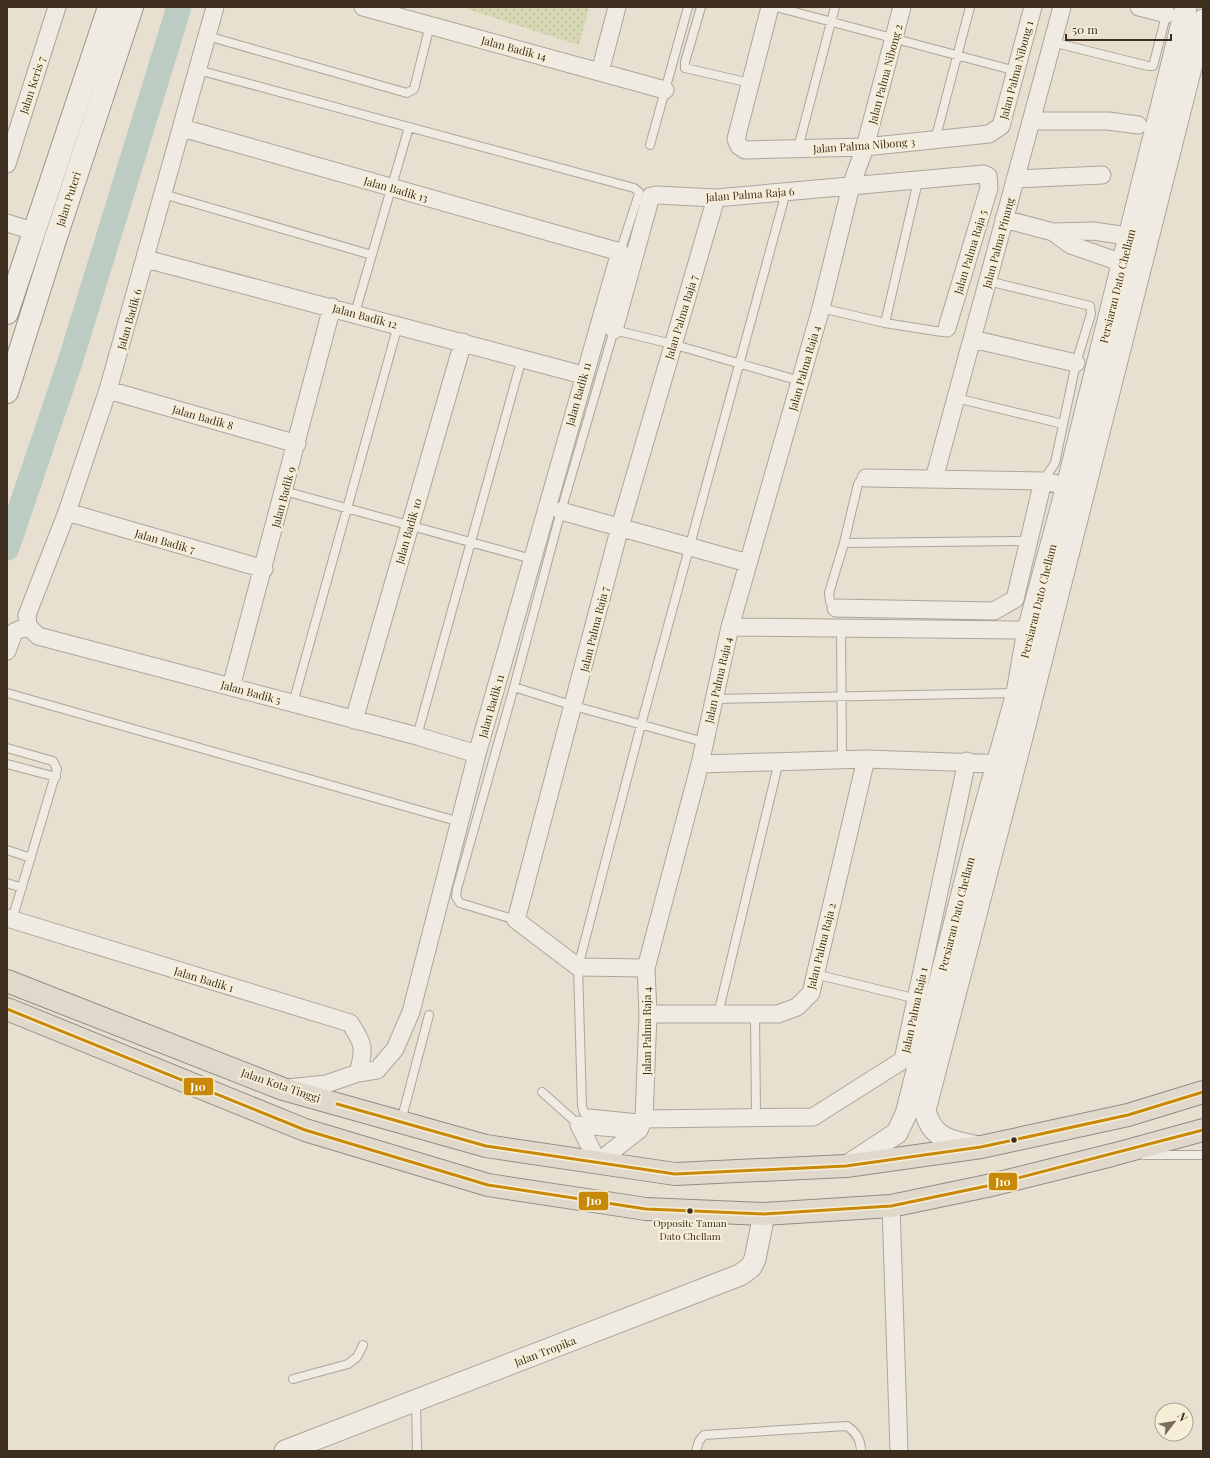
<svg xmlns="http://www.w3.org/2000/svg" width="1210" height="1458" font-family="'Playfair Display',serif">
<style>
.grass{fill:url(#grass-dots)}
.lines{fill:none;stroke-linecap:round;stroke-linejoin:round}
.river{stroke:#bcccc2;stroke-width:25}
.service-casing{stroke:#ada599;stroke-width:10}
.minor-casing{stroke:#ada599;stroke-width:19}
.tertiary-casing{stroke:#ada599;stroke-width:23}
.secondary-casing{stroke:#9c958a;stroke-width:24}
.trunk-casing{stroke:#928b80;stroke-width:24}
.service{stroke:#efebe3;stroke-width:8}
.minor{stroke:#efebe3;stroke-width:17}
.tertiary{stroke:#efebe3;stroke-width:21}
.secondary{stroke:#efebe3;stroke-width:22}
.trunk{stroke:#e0d9cb;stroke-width:22}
.bus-1-casing{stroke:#f7eed8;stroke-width:6}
.bus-1{stroke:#c88808;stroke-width:3}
.bus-dot{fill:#3d2e20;stroke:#f7eed8;stroke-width:1.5}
.labels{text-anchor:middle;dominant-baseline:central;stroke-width:4;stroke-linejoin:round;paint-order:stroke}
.bus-label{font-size:10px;fill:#3d2e20;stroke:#f7eed8}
.street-label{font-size:11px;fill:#3d2e20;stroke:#f7eed8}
.line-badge{stroke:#f7eed8;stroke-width:1.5}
.badge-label{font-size:11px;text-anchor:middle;font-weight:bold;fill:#fff}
</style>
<defs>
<pattern id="grass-dots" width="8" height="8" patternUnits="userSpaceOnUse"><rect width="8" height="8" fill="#d6d7b3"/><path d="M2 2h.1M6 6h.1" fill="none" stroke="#b9b99a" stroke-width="1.8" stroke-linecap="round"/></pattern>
</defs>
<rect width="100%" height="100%" fill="#e7e0d1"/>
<!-- grass -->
<path class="grass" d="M 468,7 L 589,7 L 579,45 L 467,9 Z"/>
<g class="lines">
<!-- river -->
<path class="river" d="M 7,548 L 70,362 L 179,7"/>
<!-- service casing -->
<g class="service-casing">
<path id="service" d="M 701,7 L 685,62 L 685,68 L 750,83
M 776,7 L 1016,71
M 207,36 L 407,93 L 414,89 L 430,25
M 1052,42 L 1148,66 L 1153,66 L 1167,12
M 198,70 L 634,188 L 639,192 L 638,197 L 620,252
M 935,140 L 970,7
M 650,145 L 688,7
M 798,148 L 835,7
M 163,194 L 372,255
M 988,281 L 1090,306 L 1091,314 L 1076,363 L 1055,463 L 1043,481
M 821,308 L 885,323 L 942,332 L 947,328
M 355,313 L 409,127
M 885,323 L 918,181
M 956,398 L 1063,424
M 284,491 L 532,559
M 844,543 L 1028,541
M 836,608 L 830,602 L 829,593 L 844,543 L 858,484 L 861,480 L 866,478
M 841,628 L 842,759
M 514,687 L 574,706 L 704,742
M 7,693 L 460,822
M 714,699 L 1016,693
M 293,703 L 398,325
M 417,736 L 522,358
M 7,748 L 53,761 L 57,769 L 12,920
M 7,764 L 56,777
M 7,850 L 31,858
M 7,883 L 22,888
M 516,920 L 460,903 L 456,897 L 457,889 L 514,687 L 561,511 L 614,330 L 672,344 L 800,381
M 815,974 L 917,999
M 718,1014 L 779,761
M 755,1014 L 756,1117
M 542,1092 L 579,1125
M 644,1119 L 584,1113 L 582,1106 L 578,967 L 641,725 L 786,192
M 401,1121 L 429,1015
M 1144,1155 L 1203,1155
M 293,1379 L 348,1364 L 357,1357 L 363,1345
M 416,1402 L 417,1451
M 696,1451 L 699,1441 L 704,1435 L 847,1426 C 856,1432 861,1440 861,1451"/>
</g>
<!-- minor casing -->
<g class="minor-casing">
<path id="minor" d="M 363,7 L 665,90
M 770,7 L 736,139 L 739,146 L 745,150 L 865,147 L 989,134 L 1001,126 L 1033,7
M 1139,7 L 1167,14
M 600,72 L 617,7
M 1032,121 L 1108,121 L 1138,125
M 182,128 L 620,252 L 477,754 L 411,1012 L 395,1049 L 377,1070 L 358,1073 L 326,1084 L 288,1088
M 7,164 L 57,7
M 1015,179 L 1102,175
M 1004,219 L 1053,232 L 1093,231 L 1142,238
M 7,223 L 33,231
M 1053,232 L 1071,245 L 1134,267
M 146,259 L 583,375
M 614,330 L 651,196 L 656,195 L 716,198 L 984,174 L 988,176 L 989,188 L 947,328
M 972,339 L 1076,363
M 108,390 L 297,444
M 866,478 L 1043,481 L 1067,486
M 934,479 L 1062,7
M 561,511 L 748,563
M 67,512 L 264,569
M 836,608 L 994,611 L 1015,599 L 1043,481
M 28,626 L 27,615 L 67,512 L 108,390 L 215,7
M 28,626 L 38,636 L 417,736 L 477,754
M 730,627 L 1028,630
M 7,651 L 14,632 L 28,626
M 231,687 L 332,307
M 354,720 L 463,342
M 700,764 L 866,759 L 1009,764
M 7,918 L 350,1023 C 364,1044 365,1048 358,1073
M 646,968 L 578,967 L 516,920 L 620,527 L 716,198
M 648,1014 L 778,1014 L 797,1007 L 811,993 L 866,759
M 644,1119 L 813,1117 L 903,1060 L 967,761
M 579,1125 L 598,1162 L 639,1130 L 644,1119 L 648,1014 L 646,968 L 700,764 L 730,627 L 821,308 L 851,186 L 865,147 L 902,7
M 579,1125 L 639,1130
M 891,1206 L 899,1451"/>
</g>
<!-- tertiary casing -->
<g class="tertiary-casing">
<path id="tertiary" d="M 974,1146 C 950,1141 931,1138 925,1110 L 1020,745 L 1203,20
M 847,1166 L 897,1133 L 906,1114 L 973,850 L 1017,693 L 1028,630 L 1067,486 L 1186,7
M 285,1451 L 740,1275 L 751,1267 L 755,1259 L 764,1214"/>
</g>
<!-- secondary casing -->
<g class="secondary-casing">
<path id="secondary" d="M 7,313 L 109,7
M 7,392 L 56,237 L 132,7"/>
</g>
<!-- trunk casing -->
<g class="trunk-casing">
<path id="trunk" d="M 7,981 L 283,1089 L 486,1146 L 675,1174 L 846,1166 L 981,1147 L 1128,1115 L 1203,1092
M 7,1009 L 305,1130 L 488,1185 L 646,1209 L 764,1214 L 891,1206 L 987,1186 L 1112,1155 L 1203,1130"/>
</g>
<!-- service -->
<use href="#service" class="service"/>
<!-- minor -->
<use href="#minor" class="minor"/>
<!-- tertiary -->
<use href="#tertiary" class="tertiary"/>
<!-- secondary -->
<use href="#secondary" class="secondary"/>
<!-- trunk -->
<use href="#trunk" class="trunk"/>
<!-- bus-1 casing -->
<g class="bus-1-casing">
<path id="bus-1" d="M 7,1009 L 305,1130 L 488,1185 L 646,1209 L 764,1214 L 891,1206 L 987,1186 L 1203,1130
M 337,1104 L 486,1146 L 675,1174 L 846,1166 L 981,1147 L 1128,1115 L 1203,1092"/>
</g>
<!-- bus-1 -->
<use href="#bus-1" class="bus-1"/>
</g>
<!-- markers -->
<g class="bus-dot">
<circle cx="1014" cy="1140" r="3.5"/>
<circle cx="690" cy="1211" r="3.5"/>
</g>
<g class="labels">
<!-- bus labels -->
<g class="bus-label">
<text x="690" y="1223">Opposite Taman<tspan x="690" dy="13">Dato Chellam</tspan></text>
</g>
<!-- street labels -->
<g class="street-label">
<text transform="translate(514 48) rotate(15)">Jalan Badik 14</text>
<text transform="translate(1016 70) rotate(-75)">Jalan Palma Nibong 1</text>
<text transform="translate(885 74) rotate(-75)">Jalan Palma Nibong 2</text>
<text transform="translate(32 85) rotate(-72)">Jalan Keris 7</text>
<text transform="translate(864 145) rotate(-4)">Jalan Palma Nibong 3</text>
<text transform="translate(396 189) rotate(16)">Jalan Badik 13</text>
<text transform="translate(750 194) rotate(-4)">Jalan Palma Raja 6</text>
<text transform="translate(68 199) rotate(-72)">Jalan Puteri</text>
<text transform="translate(998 243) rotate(-75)">Jalan Palma Pinang</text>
<text transform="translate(970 252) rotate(-73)">Jalan Palma Raja 5</text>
<text transform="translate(1117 286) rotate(-76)">Persiaran Dato Chellam</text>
<text transform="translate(365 316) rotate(15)">Jalan Badik 12</text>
<text transform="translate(681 317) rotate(-73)">Jalan Palma Raja 7</text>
<text transform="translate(129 319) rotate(-74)">Jalan Badik 6</text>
<text transform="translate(804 368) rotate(-74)">Jalan Palma Raja 4</text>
<text transform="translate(578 394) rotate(-74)">Jalan Badik 11</text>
<text transform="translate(203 417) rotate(16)">Jalan Badik 8</text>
<text transform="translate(283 497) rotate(-75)">Jalan Badik 9</text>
<text transform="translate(408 531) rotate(-74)">Jalan Badik 10</text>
<text transform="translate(165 541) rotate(16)">Jalan Badik 7</text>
<text transform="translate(1038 601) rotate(-76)">Persiaran Dato Chellam</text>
<text transform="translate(594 629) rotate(-76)">Jalan Palma Raja 7</text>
<text transform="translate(718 680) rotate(-77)">Jalan Palma Raja 4</text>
<text transform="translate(251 692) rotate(15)">Jalan Badik 5</text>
<text transform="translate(491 706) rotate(-74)">Jalan Badik 11</text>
<text transform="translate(956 914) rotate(-76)">Persiaran Dato Chellam</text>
<text transform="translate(821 946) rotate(-76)">Jalan Palma Raja 2</text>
<text transform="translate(204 979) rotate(17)">Jalan Badik 1</text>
<text transform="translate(914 1010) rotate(-78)">Jalan Palma Raja 1</text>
<text transform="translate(646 1031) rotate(-90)">Jalan Palma Raja 4</text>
<text transform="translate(281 1085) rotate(19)">Jalan Kota Tinggi</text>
<text transform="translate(545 1351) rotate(-21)">Jalan Tropika</text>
</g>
</g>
<g class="line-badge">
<rect x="183" y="1077" width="31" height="19" rx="4" fill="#c88808"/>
<rect x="988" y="1172" width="30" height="19" rx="4" fill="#c88808"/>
<rect x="578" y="1191" width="31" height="20" rx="4" fill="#c88808"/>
</g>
<g class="badge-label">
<text x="198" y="1091">J10</text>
<text x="1003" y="1186">J10</text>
<text x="594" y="1205">J10</text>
</g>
<!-- border -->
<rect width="1210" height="1458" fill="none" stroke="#3d2e20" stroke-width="16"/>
<!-- north arrow -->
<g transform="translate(1174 1422) rotate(59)"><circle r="19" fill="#f7eed8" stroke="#ada18e"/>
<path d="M0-3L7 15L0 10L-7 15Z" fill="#786c5e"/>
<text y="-6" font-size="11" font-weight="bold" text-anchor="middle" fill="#3d2e20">N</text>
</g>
<!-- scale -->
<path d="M1066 34v6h105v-6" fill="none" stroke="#3d2e20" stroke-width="2"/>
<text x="1072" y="34" font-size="12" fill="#3d2e20" stroke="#f7eed8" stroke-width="3" paint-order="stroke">50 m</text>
</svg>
